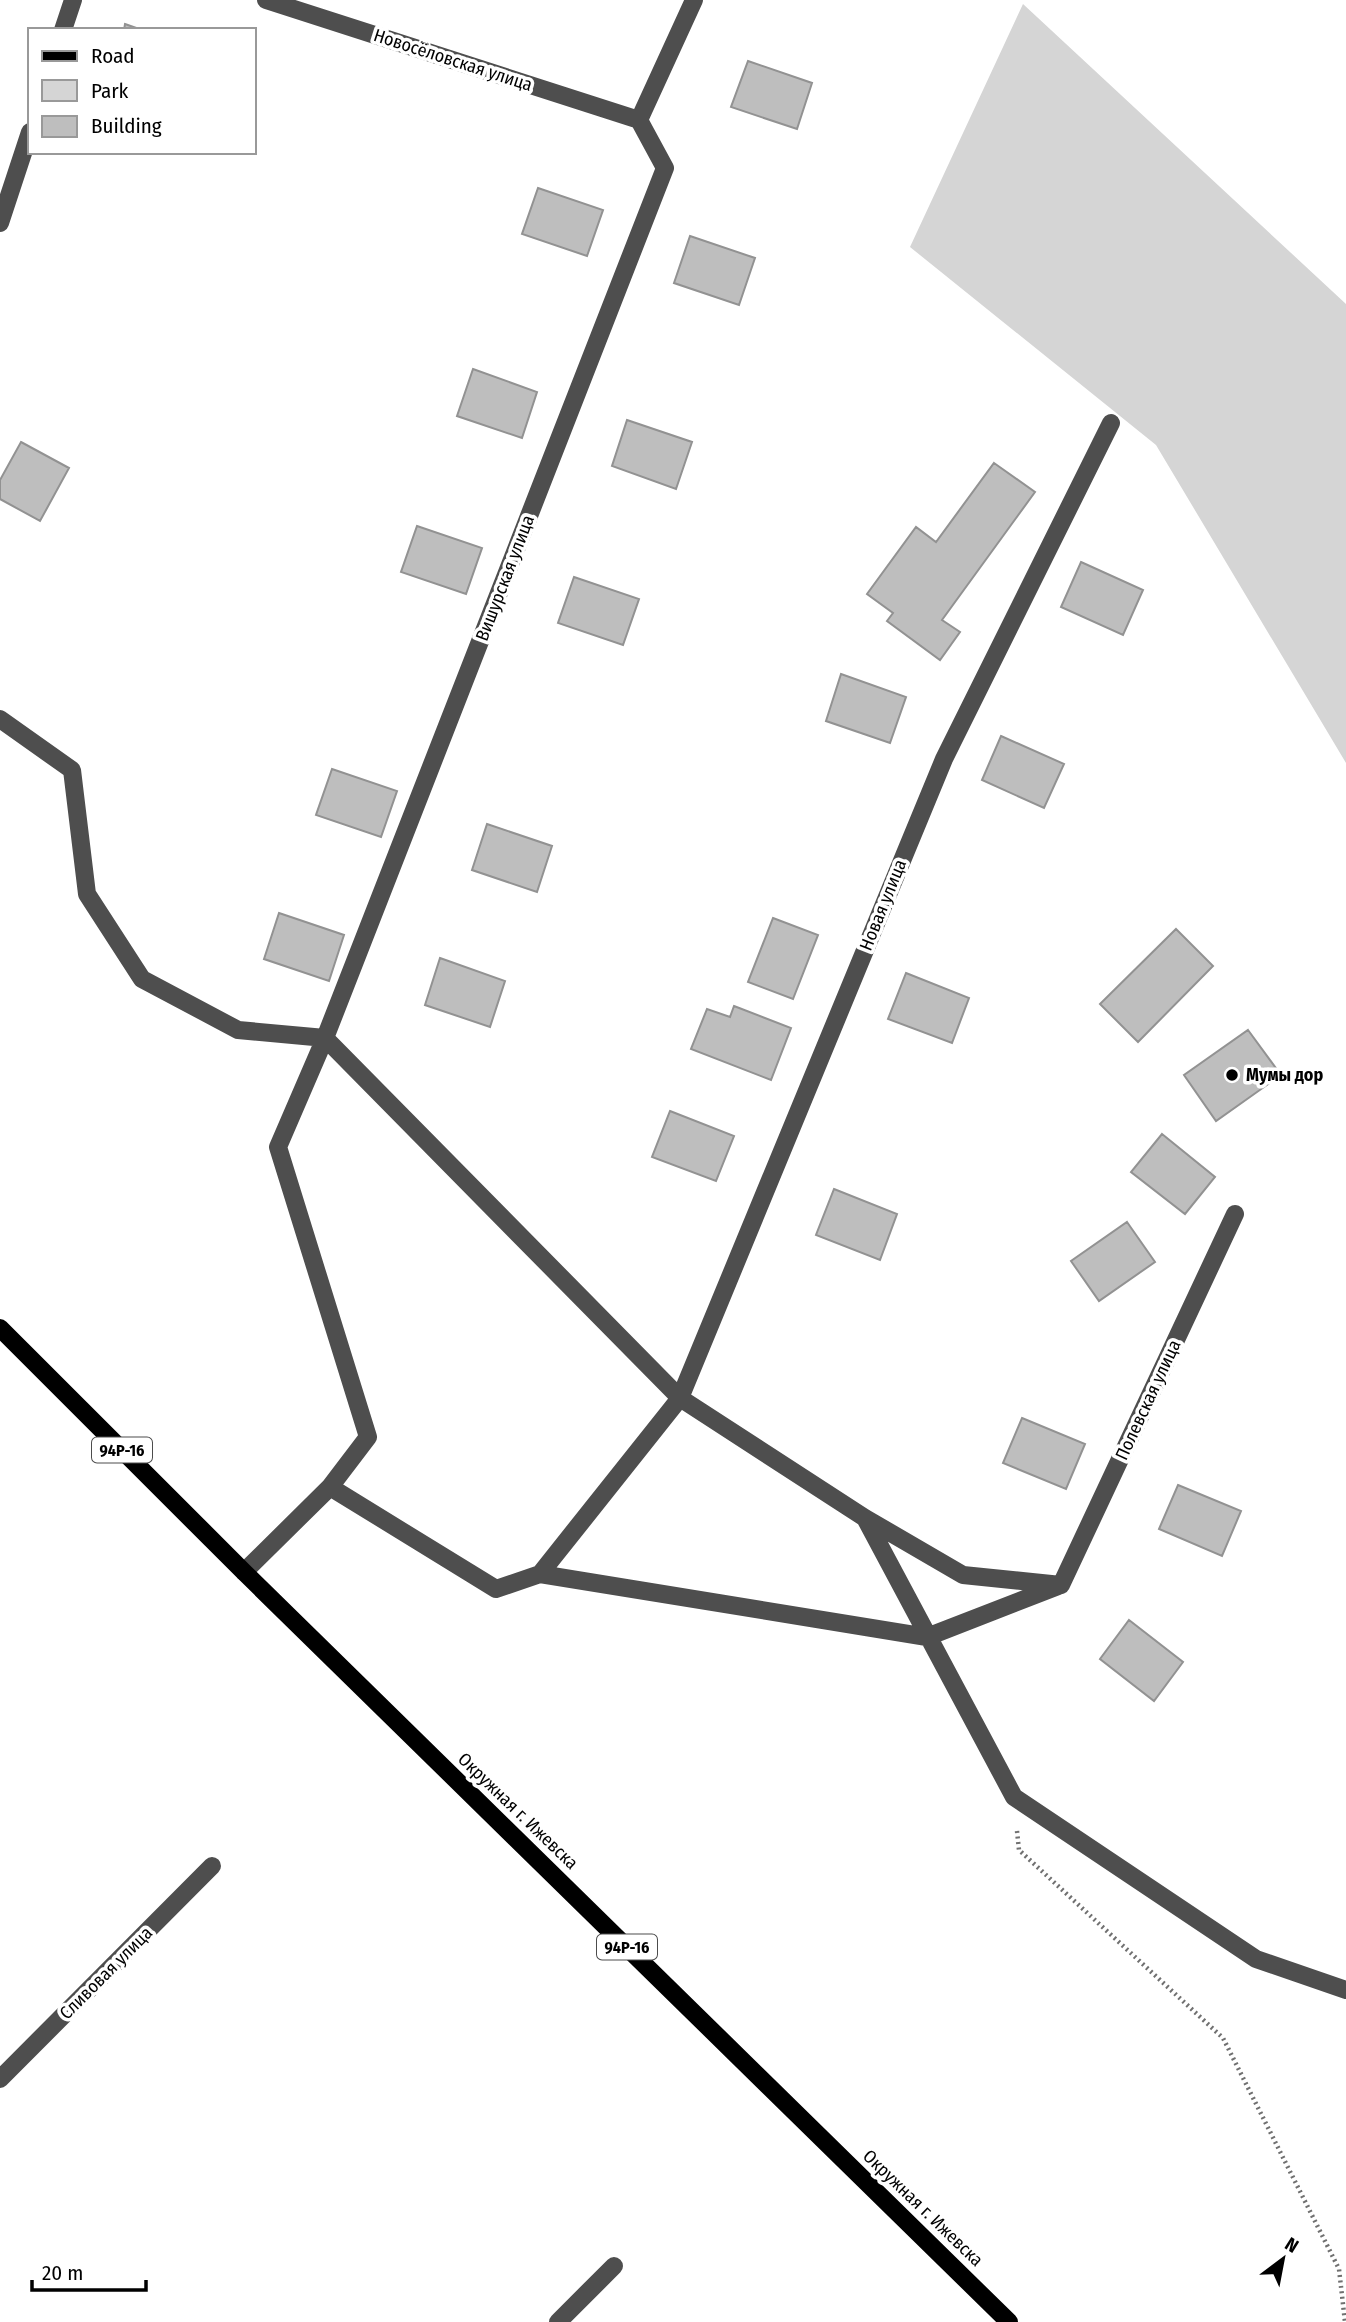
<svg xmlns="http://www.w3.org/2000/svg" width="1346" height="2322" font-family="'Fira Sans Condensed',sans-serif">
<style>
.green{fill:#d5d5d5}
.building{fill:#bebebe;stroke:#929292;stroke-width:2}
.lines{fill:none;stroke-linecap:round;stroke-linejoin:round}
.path{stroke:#707070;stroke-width:4.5;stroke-dasharray:2 3.5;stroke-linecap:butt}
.minor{stroke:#4e4e4e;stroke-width:18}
.major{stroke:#000;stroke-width:18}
.poi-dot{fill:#000;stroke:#fff;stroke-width:2.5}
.labels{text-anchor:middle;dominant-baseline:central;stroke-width:7;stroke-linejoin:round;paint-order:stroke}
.shield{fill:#fff;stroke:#4c4c4c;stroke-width:2}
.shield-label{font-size:16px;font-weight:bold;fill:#000}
.street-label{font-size:18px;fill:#000;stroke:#fff}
.poi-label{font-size:18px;font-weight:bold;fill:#000;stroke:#fff;text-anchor:start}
</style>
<rect width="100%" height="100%" fill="#fff"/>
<!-- green -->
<path class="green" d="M 1023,4 L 1346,304 L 1346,763 L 1156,445 L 910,247 Z"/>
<!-- building -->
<path class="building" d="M 125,24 L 142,30 L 124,30 Z
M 748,61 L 812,83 L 797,129 L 731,107 Z
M 538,188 L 603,210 L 587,256 L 522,234 Z
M 690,236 L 755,258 L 739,305 L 674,283 Z
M 473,369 L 537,392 L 522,438 L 457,416 Z
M 627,420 L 692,442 L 676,489 L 612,466 Z
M 21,442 L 69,468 L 40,521 L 0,499 L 0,480 Z
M 994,463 L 1035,492 L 942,620 L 960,632 L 940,660 L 887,621 L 893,613 L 867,594 L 916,527 L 936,542 Z
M 417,526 L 482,548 L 466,594 L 401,572 Z
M 1081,562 L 1143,590 L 1123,635 L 1061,607 Z
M 574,577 L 639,599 L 623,645 L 558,623 Z
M 841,674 L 906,697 L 890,743 L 826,721 Z
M 1001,736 L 1064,764 L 1044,808 L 982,780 Z
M 332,769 L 397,791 L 381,837 L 316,815 Z
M 487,824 L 552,846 L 537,892 L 472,870 Z
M 279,913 L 344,935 L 329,981 L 264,959 Z
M 773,918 L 818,935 L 793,999 L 748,982 Z
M 1176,929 L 1213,966 L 1138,1042 L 1100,1004 Z
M 440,958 L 505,981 L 490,1027 L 425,1005 Z
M 906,973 L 969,998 L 952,1043 L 888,1019 Z
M 734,1006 L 791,1028 L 771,1080 L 691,1049 L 707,1009 L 730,1017 Z
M 1248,1030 L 1281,1075 L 1216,1121 L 1184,1075 Z
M 670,1111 L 734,1136 L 716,1181 L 652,1157 Z
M 1162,1134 L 1215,1177 L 1185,1214 L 1131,1172 Z
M 834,1189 L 897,1214 L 880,1260 L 816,1235 Z
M 1127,1222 L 1155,1262 L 1099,1301 L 1071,1261 Z
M 1022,1418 L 1085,1444 L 1066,1489 L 1003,1463 Z
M 1178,1485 L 1241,1511 L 1222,1556 L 1159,1529 Z
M 1129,1620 L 1183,1662 L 1154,1701 L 1100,1659 Z"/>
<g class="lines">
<!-- path -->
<path class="path" d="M 1017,1831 L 1019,1850 L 1223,2038 L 1339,2269 L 1345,2322"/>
<!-- minor -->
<path class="minor" d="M 266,0 L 639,120
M 63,30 L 73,0
M 639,120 L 694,0
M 0,223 L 30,132
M 0,719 L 72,770 L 87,894 L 142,979 L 238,1030 L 325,1038 L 680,1398 L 865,1518 L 963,1575 L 1061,1585
M 330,1487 L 368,1437 L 278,1147 L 325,1038 L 665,168 L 639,120
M 865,1518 L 1014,1797 L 1256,1959 L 1346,1990
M 244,1572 L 330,1487 L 496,1589 L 540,1574 L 680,1398 L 944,759 L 1111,423
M 540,1574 L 927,1637 L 1058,1586
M 1061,1585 L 1235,1214
M 0,2079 L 212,1866
M 558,2322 L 614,2266"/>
<!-- major -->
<path class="major" d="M 0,1328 L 244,1572 L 1009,2322"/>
</g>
<!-- markers -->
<circle class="poi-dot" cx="1232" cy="1075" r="7"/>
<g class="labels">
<!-- shield labels -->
<g class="shield">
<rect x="92" y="1437.5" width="60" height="25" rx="5"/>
<rect x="597" y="1934.5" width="60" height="25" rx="5"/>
</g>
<g class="shield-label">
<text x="122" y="1450">94Р-16</text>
<text x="627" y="1947">94Р-16</text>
</g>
<!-- street labels -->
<g class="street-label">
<text transform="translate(453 60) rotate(18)">Новосёловская улица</text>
<text transform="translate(505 578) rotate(-69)">Вишурская улица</text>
<text transform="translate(883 905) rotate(-68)">Новая улица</text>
<text transform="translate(1148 1400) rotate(-65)">Полевская улица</text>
<text transform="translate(518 1811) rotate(44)">Окружная г. Ижевска</text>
<text transform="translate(106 1973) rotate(-45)">Сливовая улица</text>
<text transform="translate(923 2208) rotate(44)">Окружная г. Ижевска</text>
</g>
<!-- poi labels -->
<g class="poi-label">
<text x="1246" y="1075">Мумы дор</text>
</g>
</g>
<!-- legend -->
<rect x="28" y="28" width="228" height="126" fill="#ffffff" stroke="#999999" stroke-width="2"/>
<rect x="42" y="51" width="35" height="10" fill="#000000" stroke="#999999" stroke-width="2"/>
<text x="91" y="63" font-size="21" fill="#000000">Road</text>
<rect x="42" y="80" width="35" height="21" fill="#d5d5d5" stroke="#999999" stroke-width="2"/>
<text x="91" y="98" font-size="21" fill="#000000">Park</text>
<rect x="42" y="116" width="35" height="21" fill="#bebebe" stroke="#999999" stroke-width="2"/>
<text x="91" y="133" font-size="21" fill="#000000">Building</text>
<!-- north arrow -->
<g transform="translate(1283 2259) rotate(32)" stroke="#ffffff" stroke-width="5" paint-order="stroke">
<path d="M0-5L12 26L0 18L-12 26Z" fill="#000000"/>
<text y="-10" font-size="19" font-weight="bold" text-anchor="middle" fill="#000000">N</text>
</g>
<!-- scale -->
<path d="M32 2280v10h114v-10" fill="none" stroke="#000000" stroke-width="3.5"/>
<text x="42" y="2280" font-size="21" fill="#000000" stroke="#ffffff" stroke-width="5" paint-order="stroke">20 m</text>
</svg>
